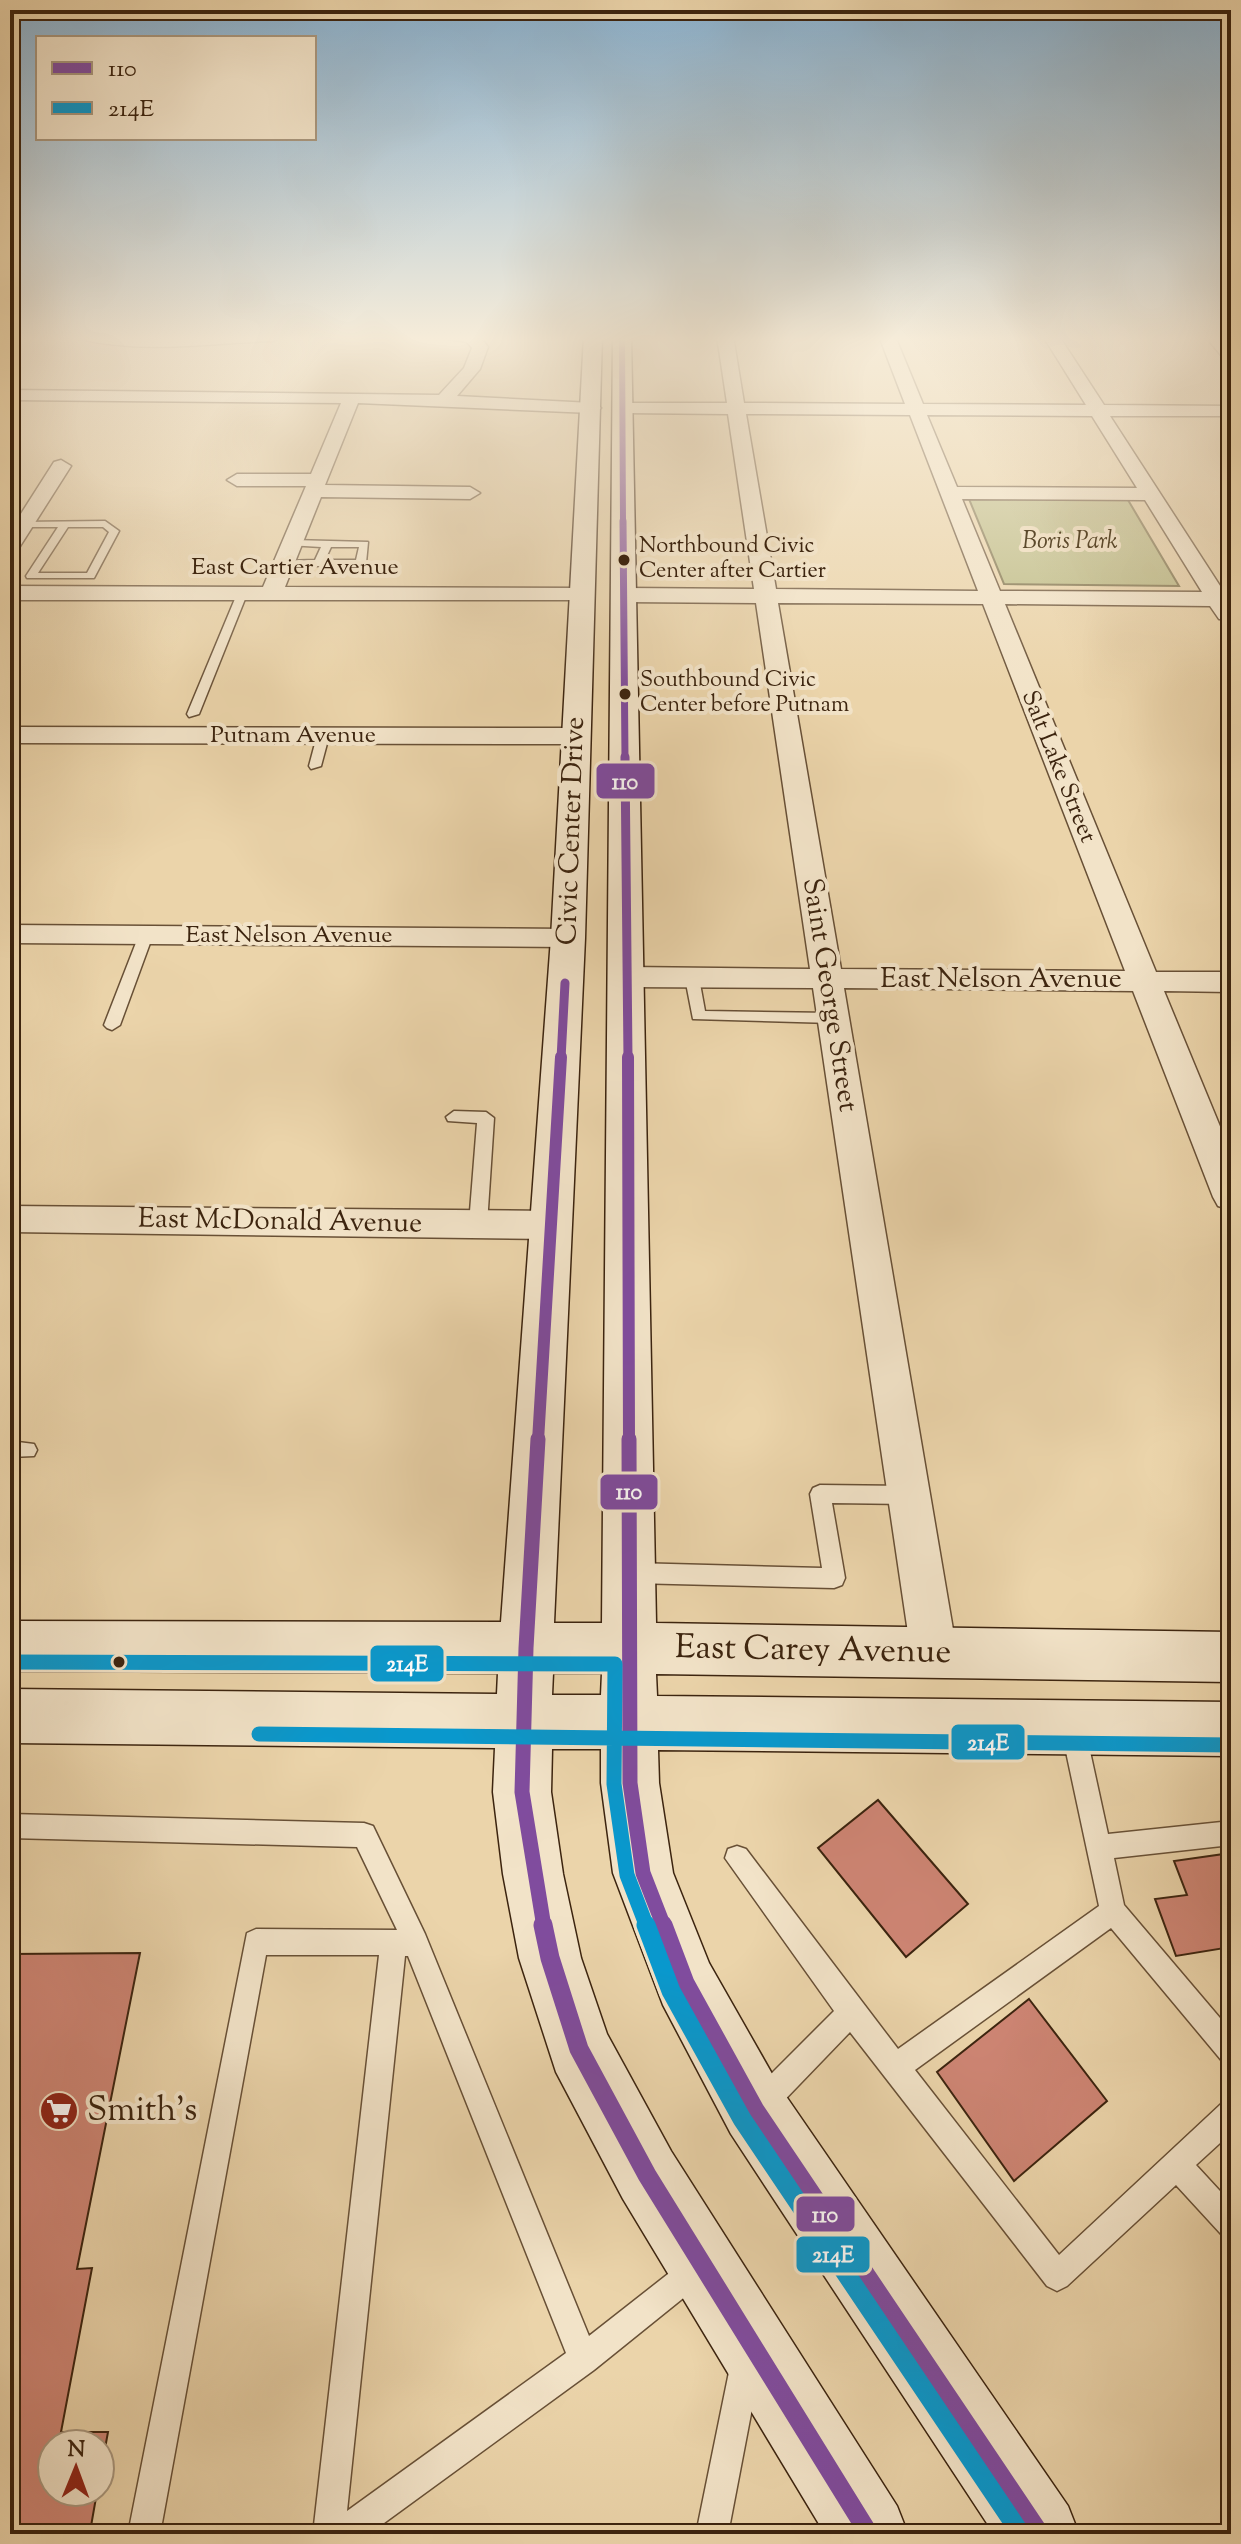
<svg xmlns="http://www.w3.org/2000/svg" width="1241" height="2544" font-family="'Sorts Mill Goudy',serif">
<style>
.green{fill:#bcbb85;stroke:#7c704a;stroke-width:2}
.building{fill:#ce8574;stroke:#3c240f;stroke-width:2}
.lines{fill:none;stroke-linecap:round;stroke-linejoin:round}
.lane-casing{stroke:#685036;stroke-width:3}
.street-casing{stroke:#685036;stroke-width:3}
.secondary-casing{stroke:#3c240f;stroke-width:3}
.lane{fill:#f2e3c8;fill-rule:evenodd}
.street{fill:#f2e3c8;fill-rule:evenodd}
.secondary{fill:#f2e3c8;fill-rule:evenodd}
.bus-1-far5-casing{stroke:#f2e3c8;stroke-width:9}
.bus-1-far4-casing{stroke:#f2e3c8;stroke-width:11}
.bus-1-far3-casing{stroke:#f2e3c8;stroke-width:14}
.bus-1-far2-casing{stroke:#f2e3c8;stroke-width:18}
.bus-1-far1-casing{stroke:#f2e3c8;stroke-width:21}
.bus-1-casing{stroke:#f2e3c8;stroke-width:25}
.bus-2-far1-casing{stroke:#f2e3c8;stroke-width:21}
.bus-2-casing{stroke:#f2e3c8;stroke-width:25}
.bus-1-far5{stroke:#804c9e;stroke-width:6}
.bus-1-far4{stroke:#804c9e;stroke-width:7}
.bus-1-far3{stroke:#804c9e;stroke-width:9}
.bus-1-far2{stroke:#804c9e;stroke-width:12}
.bus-1-far1{stroke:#804c9e;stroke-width:15}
.bus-1{stroke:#804c9e;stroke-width:19}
.bus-2-far1{stroke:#0998cd;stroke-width:15}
.bus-2{stroke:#0998cd;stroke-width:19}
.bus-dot{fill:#3c240f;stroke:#f2e3c8;stroke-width:3}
.labels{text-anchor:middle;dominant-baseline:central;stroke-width:8;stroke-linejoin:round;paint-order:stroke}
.far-bus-label{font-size:22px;fill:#3c240f;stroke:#f2e3c8;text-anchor:start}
.far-park-label{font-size:24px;font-style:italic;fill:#5c4a2c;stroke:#f2e3c8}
.far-street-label{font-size:24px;fill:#3c240f;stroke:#f2e3c8}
.street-label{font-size:28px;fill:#3c240f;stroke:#f2e3c8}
.near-street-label{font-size:34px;fill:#3c240f;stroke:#f2e3c8}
.near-poi-label{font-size:34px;fill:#3c240f;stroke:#f2e3c8;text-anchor:start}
.line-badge{stroke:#f2e3c8;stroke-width:3}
.badge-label{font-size:22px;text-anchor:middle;font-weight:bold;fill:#fff}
</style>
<rect width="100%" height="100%" fill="#ebd4aa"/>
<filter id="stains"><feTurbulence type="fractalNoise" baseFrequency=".0025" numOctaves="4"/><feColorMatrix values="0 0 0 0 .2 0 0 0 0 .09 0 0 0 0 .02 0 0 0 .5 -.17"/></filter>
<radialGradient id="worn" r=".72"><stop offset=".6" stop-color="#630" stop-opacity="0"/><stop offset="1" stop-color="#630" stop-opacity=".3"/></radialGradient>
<!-- green -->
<path class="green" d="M 969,499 L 1128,500 L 1179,586 L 1004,584 Z"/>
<!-- building -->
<path class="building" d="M 878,1800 L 968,1904 L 906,1957 L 818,1848 Z
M 1231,1853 L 1231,1947 L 1176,1956 L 1155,1899 L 1187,1895 L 1174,1861 Z
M 140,1953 L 77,2269 L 92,2268 L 61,2432 L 108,2432 L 100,2476 L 100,2444 L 52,2444 L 52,2492 L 97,2492 L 90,2532 L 10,2533 L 10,1954 Z
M 1029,1999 L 1107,2101 L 1014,2181 L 937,2072 Z"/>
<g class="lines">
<!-- lane casing -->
<g class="lane-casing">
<path id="lane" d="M 105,521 L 119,531 L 94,578 L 27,578 L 26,576 L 58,527 L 25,527 L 22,526 L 22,522 ZM 68,527 L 103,527 L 109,532 L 87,573 L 38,573 Z
M 292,540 L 368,542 L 366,563 L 361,566 L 280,566 L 279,564 L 284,561 L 315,560 L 321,547 L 288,545 L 288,541 ZM 331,547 L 359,547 L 356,560 L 325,560 Z
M 242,591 L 247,594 L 199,714 L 189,717 L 187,714 L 237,594 Z
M 323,732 L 329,736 L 321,766 L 311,769 L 309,766 L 317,736 Z
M 146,931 L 153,935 L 120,1025 L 112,1030 L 107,1028 L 104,1025 L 139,935 Z
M 692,973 L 699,978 L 705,1011 L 832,1013 L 840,1018 L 832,1023 L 693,1019 L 685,978 Z
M 454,1111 L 486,1112 L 494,1118 L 487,1224 L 478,1230 L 469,1224 L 477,1123 L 448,1121 L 446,1117 Z
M 10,1441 L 34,1444 L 37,1450 L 34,1456 L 10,1457 Z
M 820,1485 L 908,1486 L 915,1489 L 918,1495 L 915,1501 L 908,1504 L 832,1503 L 845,1578 L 842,1585 L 834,1588 L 633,1583 L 625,1580 L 622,1573 L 625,1566 L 633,1563 L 822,1568 L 810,1494 L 813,1488 Z
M 1074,1722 L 1082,1725 L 1086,1733 L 1108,1834 L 1231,1821 L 1231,1845 L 1114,1858 L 1124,1905 L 1231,2031 L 1231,2065 L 1222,2061 L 1111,1928 L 915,2070 L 1059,2255 L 1221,2104 L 1231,2100 L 1231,2133 L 1196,2165 L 1231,2203 L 1231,2238 L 1221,2234 L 1176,2185 L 1067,2286 L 1057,2291 L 1047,2286 L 850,2032 L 772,2113 L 762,2117 L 752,2113 L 748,2103 L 752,2093 L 834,2011 L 725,1858 L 728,1849 L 737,1846 L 746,1849 L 898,2049 L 1099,1906 L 1062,1733 L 1066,1725 Z
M 10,1814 L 364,1823 L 373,1826 L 425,1934 L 589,2336 L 682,2263 L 692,2258 L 702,2263 L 707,2273 L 702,2283 L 594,2370 L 369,2534 L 313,2534 L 379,1955 L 266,1955 L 160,2534 L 128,2534 L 247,1933 L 256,1929 L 397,1930 L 357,1847 L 10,1838 ZM 405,1956 L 408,1956 L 566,2353 L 347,2511 Z
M 744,2357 L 755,2361 L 759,2372 L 728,2534 L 696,2534 L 729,2372 L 733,2361 Z"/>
</g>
<!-- street casing -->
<g class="street-casing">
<path id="street" d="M 10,336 L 19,336 L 10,341 Z
M 79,336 L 281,336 L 273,341 C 211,343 143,354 81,339 Z
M 446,336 L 479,336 L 488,347 L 480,369 L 457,396 L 592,403 L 601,408 L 592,413 L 358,403 L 325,485 L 470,487 L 480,493 L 470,499 L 321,497 L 285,587 L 581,588 L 592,595 L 589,600 L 10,600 L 10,586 L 263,587 L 306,486 L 237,486 L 227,480 L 237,474 L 311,474 L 341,403 L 10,400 L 10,390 L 439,395 L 464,368 L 472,348 L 467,342 L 448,339 Z
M 717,336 L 733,336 L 744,403 L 905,404 L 879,336 L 895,336 L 923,404 L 1086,405 L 1043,336 L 1059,336 L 1104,405 L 1231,406 L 1231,416 L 1110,416 L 1224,592 L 1231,592 L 1231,620 L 1219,619 L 1210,606 L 1005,604 L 1156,972 L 1231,972 L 1231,992 L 1164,991 L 1231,1153 L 1231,1210 L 1218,1206 L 1213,1197 L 1133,991 L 844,988 L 957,1653 L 951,1668 L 934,1675 L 917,1668 L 911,1653 L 813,988 L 628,987 L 617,984 L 612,977 L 617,970 L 628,967 L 810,969 L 756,603 L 625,602 L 614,595 L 625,588 L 754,589 L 728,414 L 624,413 L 615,408 L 624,403 L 727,403 ZM 746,414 L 910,415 L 978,591 L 776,589 ZM 927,415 L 1092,416 L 1137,488 L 957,487 ZM 962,499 L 1145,500 L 1202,592 L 1000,591 ZM 778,603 L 983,604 L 1125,971 L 841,969 Z
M 1205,336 L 1222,336 L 1231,346 L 1231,361 L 1225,360 Z
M 61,460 L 71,466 L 17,551 L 10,553 L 10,531 L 54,462 Z
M 10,727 L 576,728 L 585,731 L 589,736 L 585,741 L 576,744 L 10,743 Z
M 10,925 L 568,929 L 579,932 L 583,938 L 579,944 L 568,947 L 10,943 Z
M 10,1206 L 551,1211 L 564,1215 L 569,1225 L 564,1235 L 551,1239 L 10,1232 Z"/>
</g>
<!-- secondary casing -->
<g class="secondary-casing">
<path id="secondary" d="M 584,336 L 602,336 L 585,938 L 554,1623 L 602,1623 L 613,336 L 631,336 L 656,1623 L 1231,1632 L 1231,1682 L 656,1674 L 657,1696 L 1231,1702 L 1231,1756 L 658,1750 L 659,1783 L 673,1873 L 709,1963 L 779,2086 L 1068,2506 L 1079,2534 L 994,2534 L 731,2134 L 663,2005 L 613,1873 L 601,1783 L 601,1749 L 552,1749 L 551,1792 L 563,1874 L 581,1958 L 607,2034 L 671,2151 L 897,2506 L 908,2534 L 825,2534 L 623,2199 L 556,2072 L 519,1958 L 503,1874 L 493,1792 L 495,1748 L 10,1743 L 10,1689 L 497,1694 L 498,1673 L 10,1671 L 10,1621 L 501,1622 L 551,938 ZM 553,1673 L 602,1673 L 601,1695 L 552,1695 Z"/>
</g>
<!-- lane -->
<use href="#lane" class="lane"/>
<!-- street -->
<use href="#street" class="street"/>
<!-- secondary -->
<use href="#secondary" class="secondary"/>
<!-- bus-1-far5 casing -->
<g class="bus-1-far5-casing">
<path id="bus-1-far5" d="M 622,336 L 623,523"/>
</g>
<!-- bus-1-far4 casing -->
<g class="bus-1-far4-casing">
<path id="bus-1-far4" d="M 623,521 L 625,759"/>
</g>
<!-- bus-1-far3 casing -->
<g class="bus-1-far3-casing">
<path id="bus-1-far3" d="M 625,757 L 628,1059
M 561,1059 L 565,983"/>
</g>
<!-- bus-1-far2 casing -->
<g class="bus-1-far2-casing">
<path id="bus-1-far2" d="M 628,1057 L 629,1441
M 538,1441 L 561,1057"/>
</g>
<!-- bus-1-far1 casing -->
<g class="bus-1-far1-casing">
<path id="bus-1-far1" d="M 538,1439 L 526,1648 L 522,1792 L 544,1927
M 629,1439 L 630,1783 L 643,1873 L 664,1927"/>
</g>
<!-- bus-1 casing -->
<g class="bus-1-casing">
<path id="bus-1" d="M 543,1925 L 550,1958 L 579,2049 L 647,2175 L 869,2534
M 663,1925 L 685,1983 L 755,2110 L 1040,2534"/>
</g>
<!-- bus-2-far1 casing -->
<g class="bus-2-far1-casing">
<path id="bus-2-far1" d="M 10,1662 L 615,1664 L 614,1784 L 627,1875 L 647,1927
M 259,1734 L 1231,1745"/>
</g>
<!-- bus-2 casing -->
<g class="bus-2-casing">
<path id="bus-2" d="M 646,1925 L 671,1991 L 742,2119 L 1021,2534"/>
</g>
<!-- bus-1-far5 -->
<use href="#bus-1-far5" class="bus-1-far5"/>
<!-- bus-1-far4 -->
<use href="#bus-1-far4" class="bus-1-far4"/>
<!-- bus-1-far3 -->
<use href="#bus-1-far3" class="bus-1-far3"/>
<!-- bus-1-far2 -->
<use href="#bus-1-far2" class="bus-1-far2"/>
<!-- bus-1-far1 -->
<use href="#bus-1-far1" class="bus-1-far1"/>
<!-- bus-1 -->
<use href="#bus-1" class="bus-1"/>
<!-- bus-2-far1 -->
<use href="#bus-2-far1" class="bus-2-far1"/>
<!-- bus-2 -->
<use href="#bus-2" class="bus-2"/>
</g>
<!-- sky -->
<linearGradient id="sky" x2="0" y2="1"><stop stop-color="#8ab4d4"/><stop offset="0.49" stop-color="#f6ecd9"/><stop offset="1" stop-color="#f6ecd9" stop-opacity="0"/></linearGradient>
<rect width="1241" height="692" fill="url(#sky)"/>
<!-- icons -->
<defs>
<g id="supermarket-disc" transform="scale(2)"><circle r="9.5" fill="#8f2418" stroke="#f2e3c8"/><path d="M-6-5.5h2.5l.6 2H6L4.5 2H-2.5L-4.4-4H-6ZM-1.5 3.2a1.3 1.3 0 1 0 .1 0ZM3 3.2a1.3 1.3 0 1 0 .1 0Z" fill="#fff"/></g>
</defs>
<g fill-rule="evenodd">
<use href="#supermarket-disc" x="59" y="2111"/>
</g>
<!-- markers -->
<g class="bus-dot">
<circle cx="624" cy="560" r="7"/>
<circle cx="625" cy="694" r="7"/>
<circle cx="119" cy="1662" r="7"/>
</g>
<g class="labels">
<!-- far-bus labels -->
<g class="far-bus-label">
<text x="639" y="547">Northbound Civic<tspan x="639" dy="25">Center after Cartier</tspan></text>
<text x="640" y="681">Southbound Civic<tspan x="640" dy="25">Center before Putnam</tspan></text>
</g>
<!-- far-park labels -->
<g class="far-park-label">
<text x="1070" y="542">Boris Park</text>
</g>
<!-- far-street labels -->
<g class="far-street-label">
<text x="295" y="568">East Cartier Avenue</text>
<text x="293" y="736">Putnam Avenue</text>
<text transform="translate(1058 767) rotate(68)">Salt Lake Street</text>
<text x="289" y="936">East Nelson Avenue</text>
</g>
<!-- street labels -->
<g class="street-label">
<text transform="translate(572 831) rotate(-88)">Civic Center Drive</text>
<text x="1001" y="980">East Nelson Avenue</text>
<text transform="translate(829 995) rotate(81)">Saint George Street</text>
<text transform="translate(280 1222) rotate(1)">East McDonald Avenue</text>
</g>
<!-- near-street labels -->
<g class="near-street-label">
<text transform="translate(813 1651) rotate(1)">East Carey Avenue</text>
</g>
<!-- near-poi labels -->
<g class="near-poi-label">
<text x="87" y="2111">Smith's</text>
</g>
</g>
<g class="line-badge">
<rect x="595" y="762" width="61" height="38" rx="8" fill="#804c9e"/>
<rect x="599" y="1473" width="60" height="38" rx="8" fill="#804c9e"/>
<rect x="369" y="1644" width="76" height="39" rx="8" fill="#0998cd"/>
<rect x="950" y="1723" width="76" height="38" rx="8" fill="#0998cd"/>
<rect x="795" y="2195" width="61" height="38" rx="8" fill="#804c9e"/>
<rect x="795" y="2235" width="76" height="39" rx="8" fill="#0998cd"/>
</g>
<g class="badge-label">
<text x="625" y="789">110</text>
<text x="629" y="1499">110</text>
<text x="407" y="1671">214E</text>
<text x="988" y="1750">214E</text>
<text x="825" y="2222">110</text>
<text x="833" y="2262">214E</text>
</g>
<!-- margin -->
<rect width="1241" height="2544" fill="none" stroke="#ebd4aa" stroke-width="40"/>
<rect x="12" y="12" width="1217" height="2520" fill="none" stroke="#3c240f" stroke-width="4"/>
<rect x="20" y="20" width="1201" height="2504" fill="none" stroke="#3c240f" stroke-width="2"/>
<!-- legend -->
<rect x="36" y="36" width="280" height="104" fill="#f2e3c8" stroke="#a9977e" stroke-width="2"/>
<rect x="52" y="62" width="40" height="12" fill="#804c9e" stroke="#a9977e" stroke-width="2"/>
<text x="108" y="76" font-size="24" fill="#3c240f">110</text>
<rect x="52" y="102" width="40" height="12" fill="#0998cd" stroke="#a9977e" stroke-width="2"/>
<text x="108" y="116" font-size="24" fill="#3c240f">214E</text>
<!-- north arrow -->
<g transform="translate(76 2468) rotate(1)"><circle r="38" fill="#f2e3c8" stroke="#a9977e" stroke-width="2"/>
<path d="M0-6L14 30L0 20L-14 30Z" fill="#8f2418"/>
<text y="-12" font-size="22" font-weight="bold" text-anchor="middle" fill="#3c240f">N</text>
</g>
<rect width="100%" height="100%" filter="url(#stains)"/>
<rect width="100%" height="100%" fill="url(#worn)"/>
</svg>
